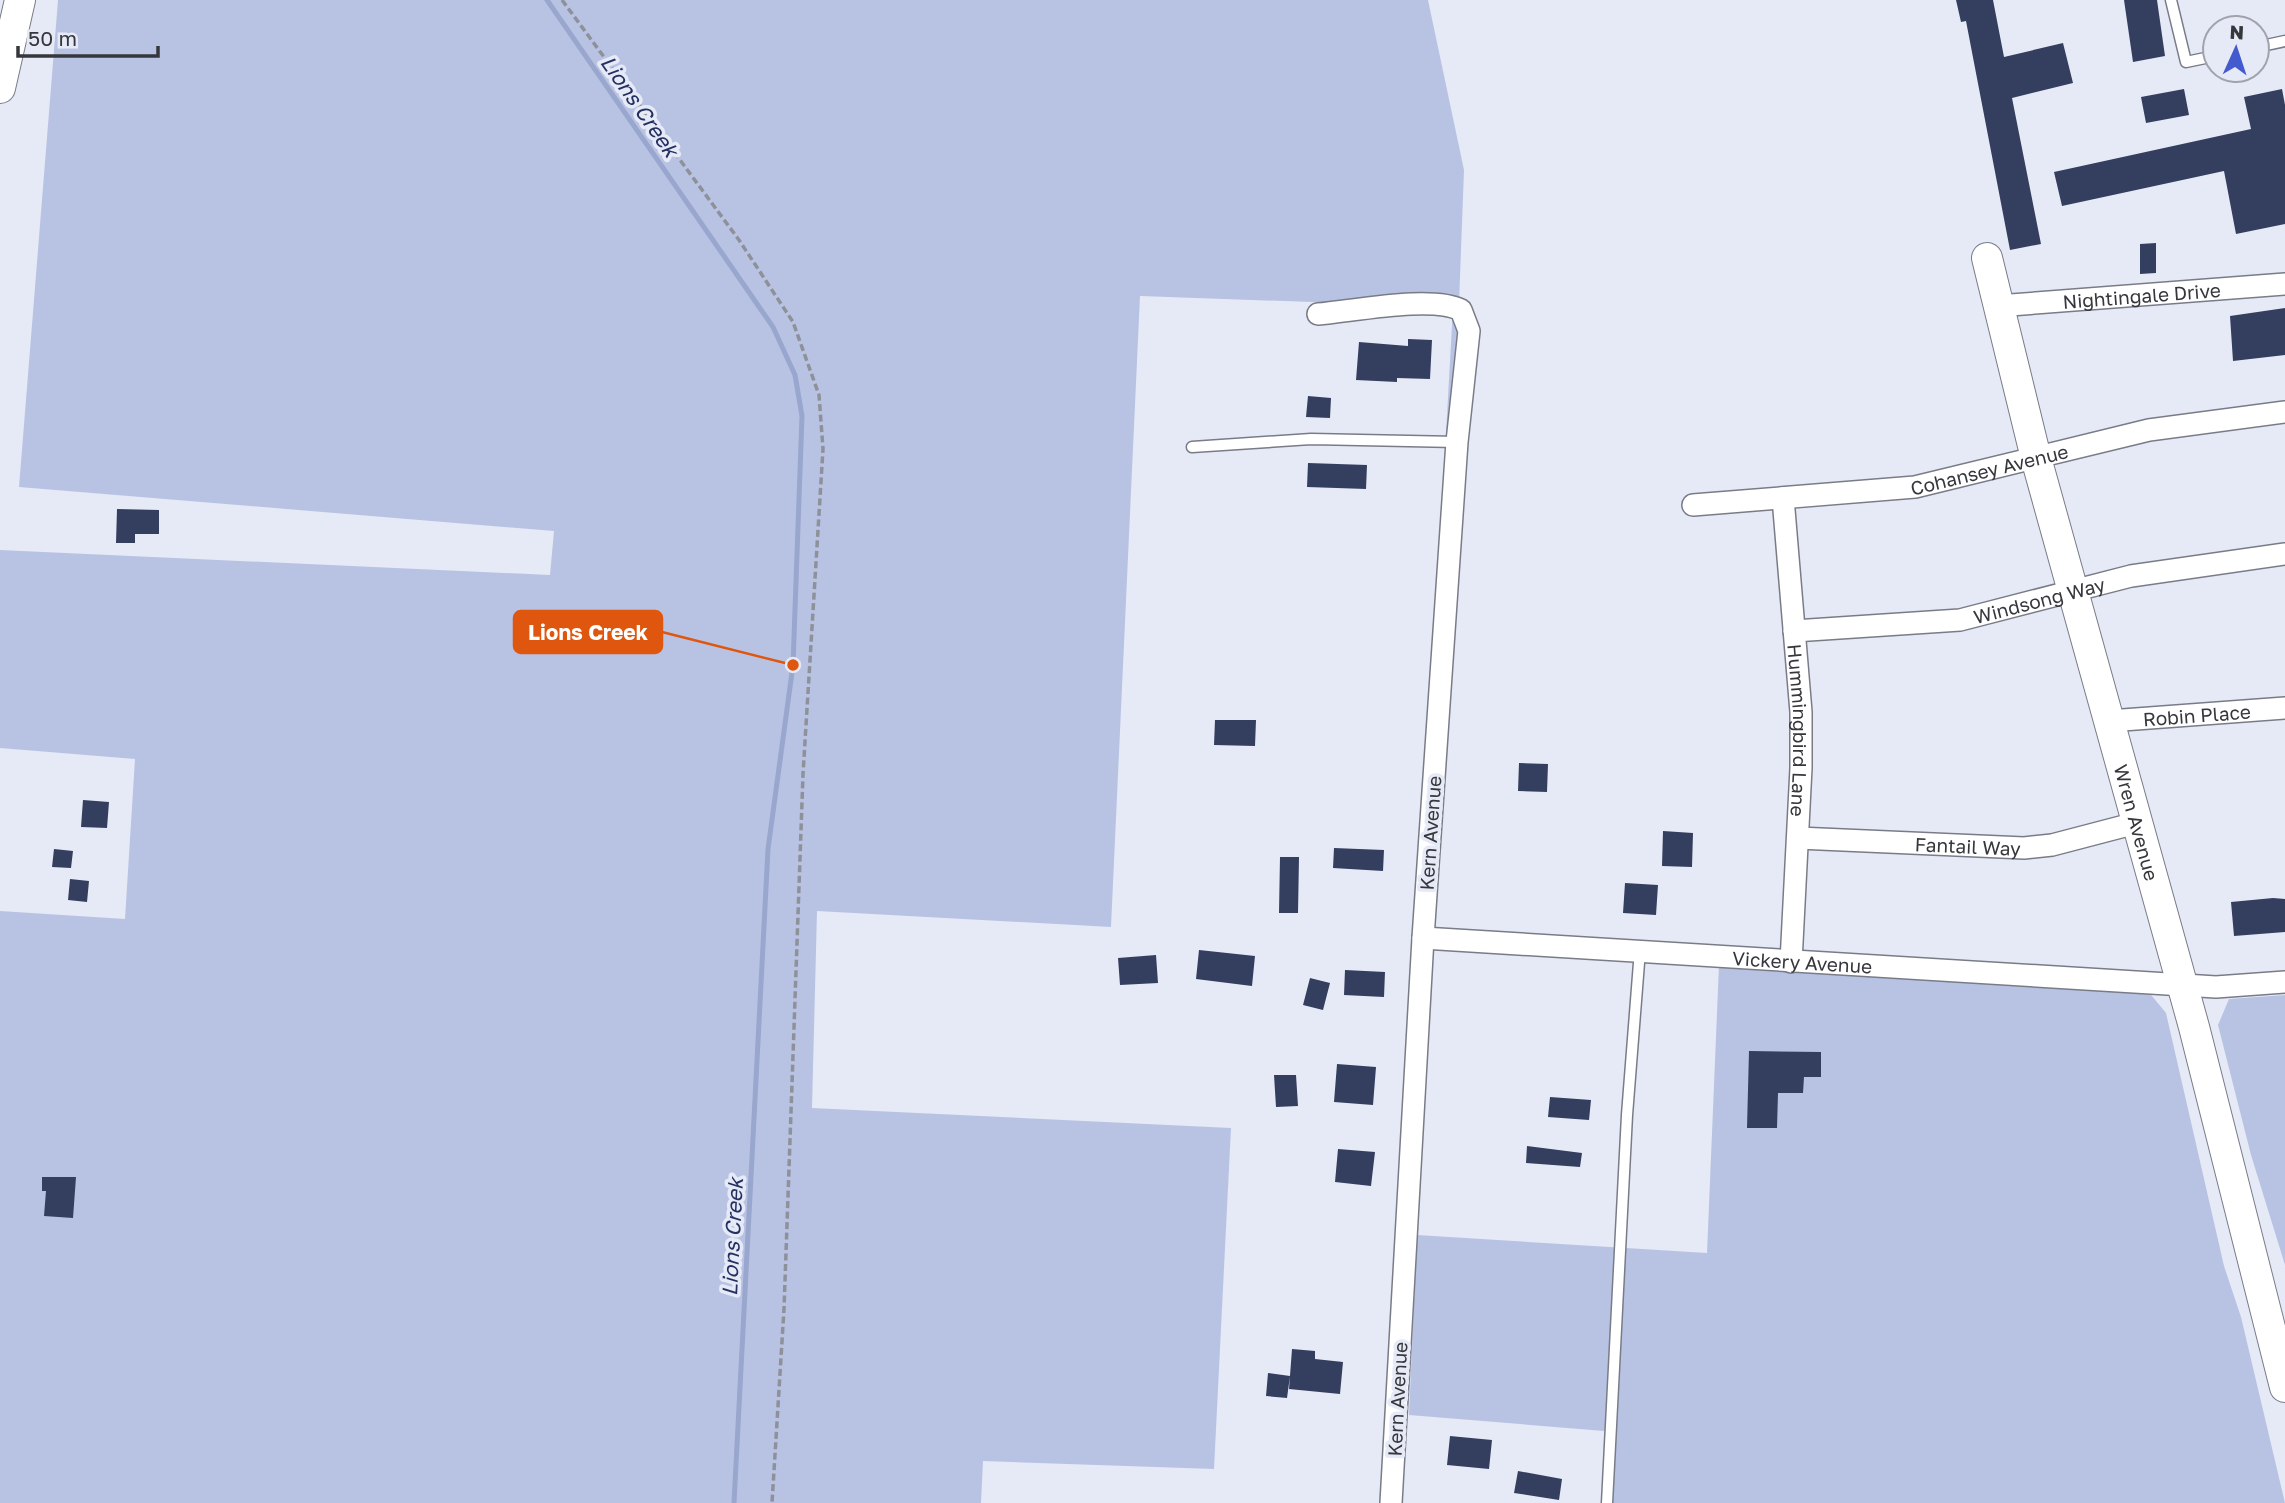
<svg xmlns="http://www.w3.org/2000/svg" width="2285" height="1503" font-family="'Golos Text',sans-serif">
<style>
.green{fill:#b8c3e4}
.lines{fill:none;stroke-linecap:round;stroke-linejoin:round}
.stream{stroke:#99a6cd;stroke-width:5}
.building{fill:#343e5f}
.lane-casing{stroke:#797c87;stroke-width:13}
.street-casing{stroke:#797c87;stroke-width:24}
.secondary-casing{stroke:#797c87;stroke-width:32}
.path{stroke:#8e9199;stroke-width:3.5;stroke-dasharray:7 3.5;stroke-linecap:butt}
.lane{stroke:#fff;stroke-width:10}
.street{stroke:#fff;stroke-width:21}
.secondary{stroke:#fff;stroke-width:30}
.labels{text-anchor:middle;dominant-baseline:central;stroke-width:7;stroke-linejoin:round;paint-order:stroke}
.street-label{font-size:19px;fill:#36373c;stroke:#e6eaf6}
.water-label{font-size:21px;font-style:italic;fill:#243062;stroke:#e6eaf6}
.leader{fill:none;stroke:#df570e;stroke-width:2.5}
.callout-dot{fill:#df570e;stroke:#e6eaf6;stroke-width:2.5}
.callout{fill:#df570e;stroke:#df570e;stroke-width:2.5}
.callout-label{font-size:21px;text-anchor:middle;font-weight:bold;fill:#fff}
</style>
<rect width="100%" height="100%" fill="#e6eaf6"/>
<!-- green -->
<path class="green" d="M 58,0 L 1428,0 L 1464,170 L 1455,411 L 1418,939 L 1453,307 L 1140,296 L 1111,927 L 817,911 L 812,1108 L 1231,1128 L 1214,1469 L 983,1461 L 981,1503 L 0,1503 L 0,911 L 125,919 L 135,759 L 0,748 L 0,550 L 550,575 L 554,531 L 19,487 Z
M 1719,965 L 2133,973 L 2166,1013 L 2224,1266 L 2241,1317 L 2285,1503 L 1603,1503 L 1604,1431 L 1409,1415 L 1417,1235 L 1707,1253 Z
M 2285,995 L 2285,1265 L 2251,1155 L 2218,1025 L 2229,999 Z"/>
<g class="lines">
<!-- stream -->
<path class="stream" d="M 547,0 L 773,327 L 795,375 L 802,416 L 793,665 L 768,849 L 734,1503"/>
</g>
<!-- building -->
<path class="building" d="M 1956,0 L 1993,0 L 2004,57 L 2063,43 L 2073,83 L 2012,98 L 2041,244 L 2010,250 L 1966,21 L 1961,22 Z
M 2124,0 L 2157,0 L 2165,56 L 2133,62 Z
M 2184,89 L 2189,115 L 2146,123 L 2141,97 Z
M 2282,89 L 2285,105 L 2285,224 L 2236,234 L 2224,171 L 2062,206 L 2054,172 L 2251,129 L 2244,97 Z
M 2156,243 L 2156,273 L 2140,274 L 2140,244 Z
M 2285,308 L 2285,355 L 2233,361 L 2230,316 Z
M 1408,339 L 1432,340 L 1430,379 L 1397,378 L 1397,382 L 1356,380 L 1359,342 L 1408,346 Z
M 1308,396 L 1331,398 L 1330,418 L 1306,417 Z
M 1308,463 L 1367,465 L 1366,489 L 1307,487 Z
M 117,509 L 159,510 L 159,534 L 135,534 L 135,543 L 116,543 Z
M 1215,720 L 1256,720 L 1255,746 L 1214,745 Z
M 1519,763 L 1548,764 L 1547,792 L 1518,791 Z
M 83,800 L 109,802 L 107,828 L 81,827 Z
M 1663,831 L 1693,833 L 1692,867 L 1662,866 Z
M 1334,848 L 1384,850 L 1383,871 L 1333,868 Z
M 54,849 L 73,851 L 71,868 L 52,867 Z
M 1280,857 L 1299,857 L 1298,913 L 1279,913 Z
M 70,879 L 89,881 L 87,902 L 68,900 Z
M 1625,883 L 1658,885 L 1656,915 L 1623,913 Z
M 2273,898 L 2285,899 L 2285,932 L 2234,936 L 2231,902 Z
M 1199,950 L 1255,956 L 1252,986 L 1196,979 Z
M 1156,955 L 1158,983 L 1120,985 L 1118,958 Z
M 1345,970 L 1385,972 L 1384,997 L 1344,995 Z
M 1310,978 L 1330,983 L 1323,1010 L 1303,1005 Z
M 1749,1051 L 1821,1052 L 1821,1077 L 1804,1077 L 1803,1093 L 1778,1093 L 1777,1128 L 1747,1128 Z
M 1337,1064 L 1376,1067 L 1373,1105 L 1334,1102 Z
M 1274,1075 L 1296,1075 L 1298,1106 L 1276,1107 Z
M 1550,1097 L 1591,1100 L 1589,1120 L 1548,1117 Z
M 1527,1146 L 1582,1153 L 1580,1167 L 1526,1163 Z
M 1338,1149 L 1375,1152 L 1371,1186 L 1335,1182 Z
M 42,1177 L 76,1177 L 73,1218 L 44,1216 L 46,1191 L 42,1191 Z
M 1292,1349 L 1315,1351 L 1315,1359 L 1343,1362 L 1340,1394 L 1289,1389 Z
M 1268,1373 L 1290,1376 L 1287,1398 L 1266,1396 Z
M 1450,1436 L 1492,1440 L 1489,1469 L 1447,1465 Z
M 1518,1471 L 1562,1479 L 1559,1500 L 1514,1493 Z"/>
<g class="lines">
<!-- lane casing -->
<g class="lane-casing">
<path id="lane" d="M 2171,0 L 2186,62 L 2215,56
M 2257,47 L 2285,41
M 1192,447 L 1311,439 L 1457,442
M 1607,1503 L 1627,1115 L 1640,950"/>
</g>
<!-- street casing -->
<g class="street-casing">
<g id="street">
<path id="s1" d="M 1997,306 L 2285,284"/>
<path d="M 1318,314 C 1354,311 1432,295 1461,310 L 1469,331 L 1457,442 L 1423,938 L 1391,1503"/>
<path id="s2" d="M 1783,498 L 1801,712 L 1801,768 L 1791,962"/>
<path id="s3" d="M 1693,505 L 1915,487 L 2149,430 L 2285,412"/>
<path id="s4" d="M 1794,631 L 1960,620 L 2131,576 L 2285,554"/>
<path id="s5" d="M 2109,721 L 2285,708"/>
<path id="s6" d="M 1798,838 L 2024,848 L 2052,845 L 2136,823"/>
<path id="s7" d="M 1423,938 L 2216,987 L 2285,982"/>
</g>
</g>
<!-- secondary casing -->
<g class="secondary-casing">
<g id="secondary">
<path d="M 0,88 L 20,0"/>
<path id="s8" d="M 1987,258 L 2036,458 L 2194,1027 L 2285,1387"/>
</g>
</g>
<!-- path -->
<path class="path" d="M 562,0 L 739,240 L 793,322 L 819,395 L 823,449 L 803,774 L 784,1309 L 772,1503"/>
<!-- lane -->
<use href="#lane" class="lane"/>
<!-- street -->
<use href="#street" class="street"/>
<!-- secondary -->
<use href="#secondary" class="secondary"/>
</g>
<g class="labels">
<!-- street labels -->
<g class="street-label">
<text stroke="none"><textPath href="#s1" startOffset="145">Nightingale Drive</textPath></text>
<text stroke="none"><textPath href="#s3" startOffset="299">Cohansey Avenue</textPath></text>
<text stroke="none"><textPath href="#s4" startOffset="248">Windsong Way</textPath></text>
<text stroke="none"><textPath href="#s5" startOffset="88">Robin Place</textPath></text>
<text stroke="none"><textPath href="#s2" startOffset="233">Hummingbird Lane</textPath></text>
<text stroke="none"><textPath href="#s8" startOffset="584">Wren Avenue</textPath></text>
<text transform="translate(1430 833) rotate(-86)">Kern Avenue</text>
<text stroke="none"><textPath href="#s6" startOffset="170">Fantail Way</textPath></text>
<text stroke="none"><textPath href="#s7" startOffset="380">Vickery Avenue</textPath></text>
<text transform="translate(1397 1399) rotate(-87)">Kern Avenue</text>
</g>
<!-- water labels -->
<g class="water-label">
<text transform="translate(640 106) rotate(55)">Lions Creek</text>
<text transform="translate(732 1237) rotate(-87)">Lions Creek</text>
</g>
</g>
<!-- callouts -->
<path class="leader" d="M793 665L662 632"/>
<circle class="callout-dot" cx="793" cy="665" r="7"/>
<rect class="callout" x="514" y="611" width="148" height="42" rx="7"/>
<g class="callout-label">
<text x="588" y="640">Lions Creek</text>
</g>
<!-- north arrow -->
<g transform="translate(2236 49) rotate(3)"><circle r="33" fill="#e6eaf6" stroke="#a0a2ac" stroke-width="2"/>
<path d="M0-5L12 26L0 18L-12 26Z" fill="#445bcf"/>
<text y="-10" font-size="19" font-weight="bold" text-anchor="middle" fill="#36373c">N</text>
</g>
<!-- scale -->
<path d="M18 46v10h140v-10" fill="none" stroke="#36373c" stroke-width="3.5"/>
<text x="28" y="46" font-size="21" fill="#36373c" stroke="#e6eaf6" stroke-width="5" paint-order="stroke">50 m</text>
</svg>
